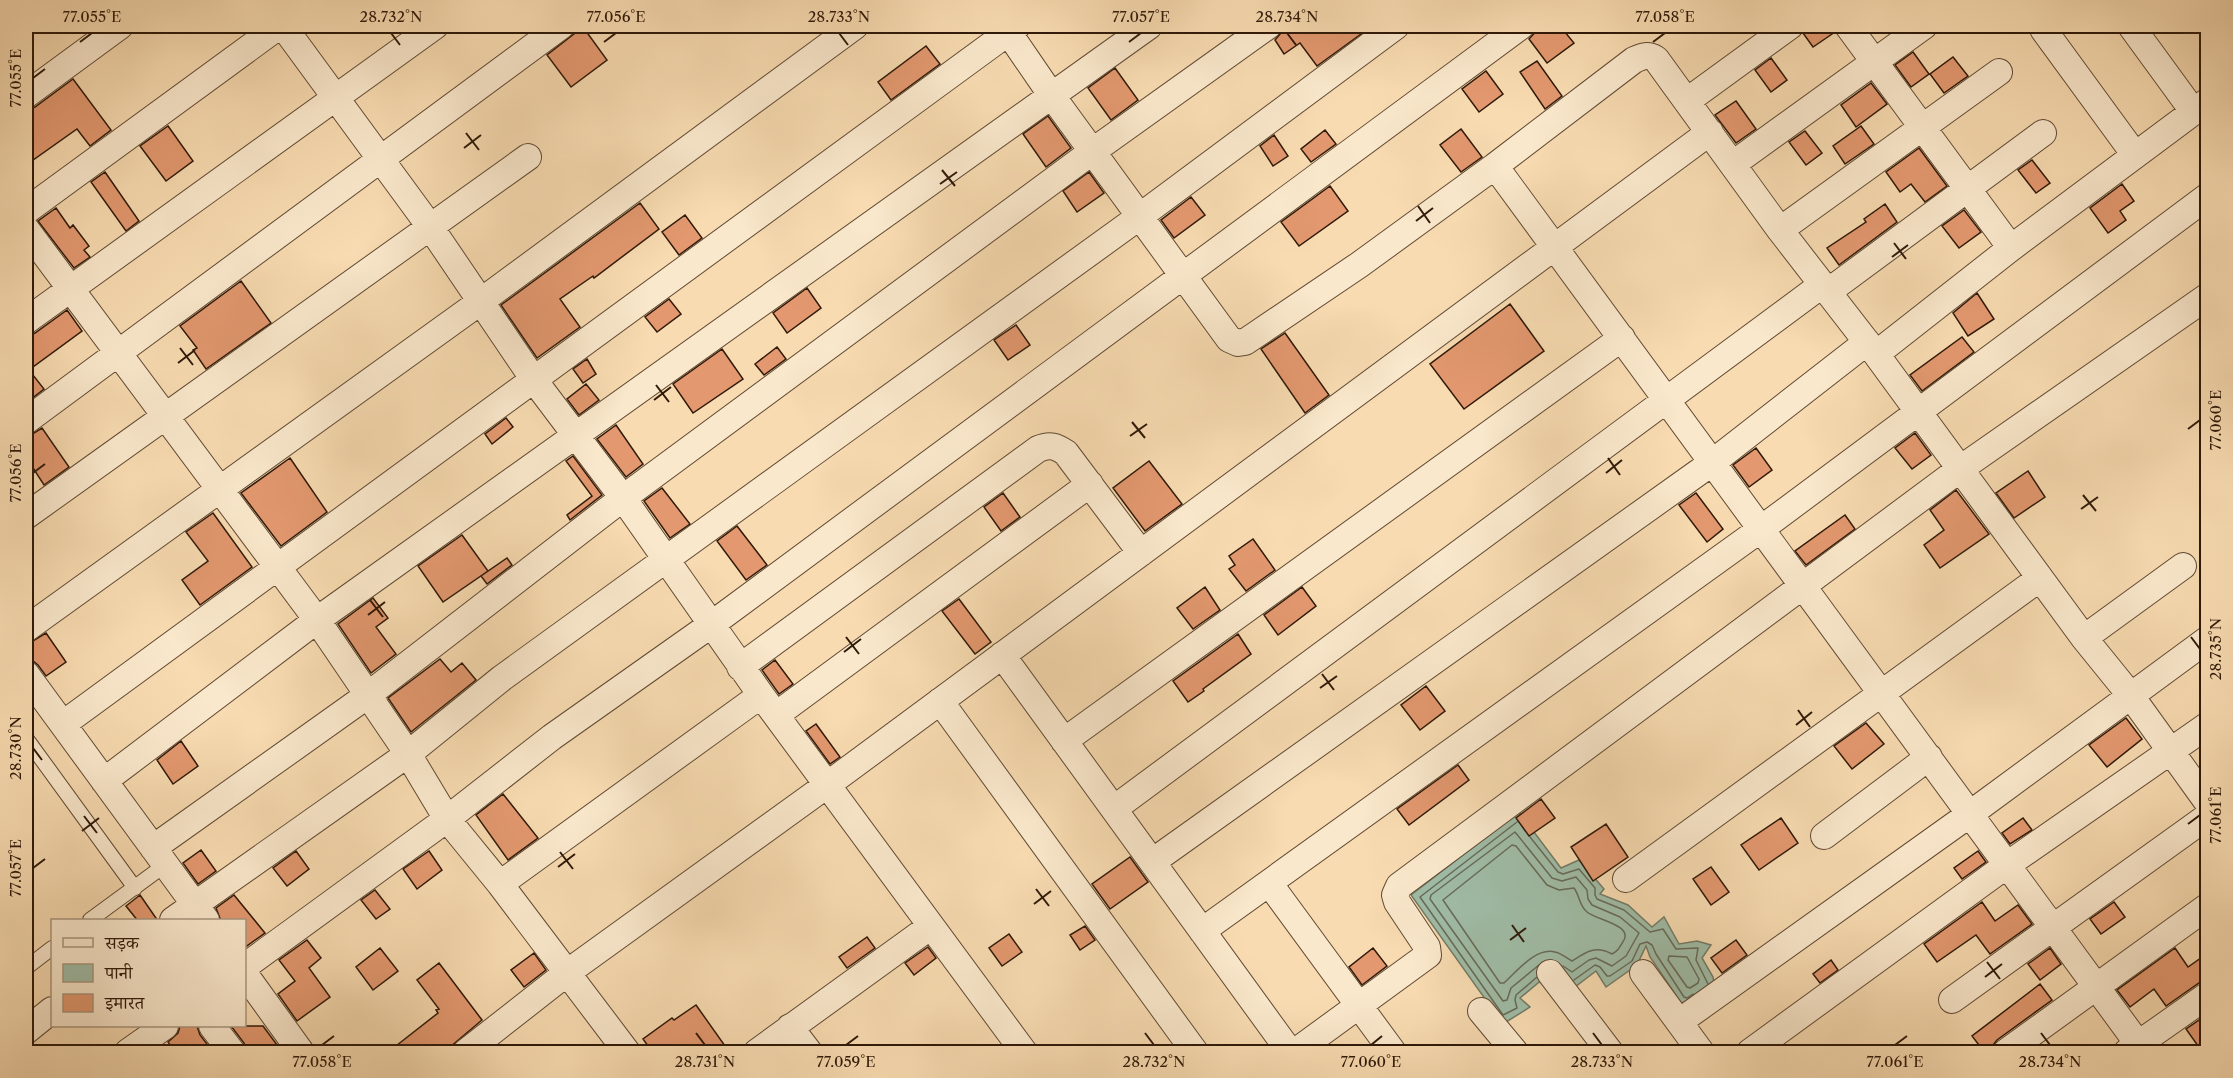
<svg xmlns="http://www.w3.org/2000/svg" width="2233" height="1078" font-family="'Libre Caslon Text','Noto Serif Devanagari',serif">
<style>
.water{fill:#9fbca6;stroke:#727b67;stroke-width:1.5}
.lines{fill:none;stroke-linecap:round;stroke-linejoin:round}
.shore{stroke:#676a58;stroke-width:1.5}
.building{fill:#e3986f;stroke:#2f1909;stroke-width:1.5}
.service-casing{stroke:#614a33;stroke-width:16}
.minor-casing{stroke:#614a33;stroke-width:28}
.service{stroke:#fae8cc;stroke-width:14}
.minor{stroke:#fae8cc;stroke-width:26}
.ticks{fill:none;stroke:#2f1909;stroke-width:2}
.neatline{fill:none;stroke:#2f1909;stroke-width:2}
.ticks-label{font-size:15px;text-anchor:middle;fill:#2f1909}
</style>
<rect width="100%" height="100%" fill="#f8dbb1"/>
<filter id="stains"><feTurbulence type="fractalNoise" baseFrequency=".00333" numOctaves="4"/><feColorMatrix values="0 0 0 0 .2 0 0 0 0 .09 0 0 0 0 .02 0 0 0 .5 -.17"/></filter>
<radialGradient id="worn" r=".72"><stop offset=".6" stop-color="#630" stop-opacity="0"/><stop offset="1" stop-color="#630" stop-opacity=".3"/></radialGradient>
<!-- water -->
<path class="water" d="M 1519,812 L 1561,868 L 1579,860 L 1604,889 L 1600,894 L 1628,905 L 1652,927 L 1664,917 L 1679,944 L 1697,941 L 1711,945 L 1702,958 L 1713,977 L 1715,989 L 1684,1007 L 1650,957 L 1646,946 L 1637,965 L 1606,987 L 1596,971 L 1571,990 L 1550,973 L 1520,998 L 1530,1007 L 1503,1024 L 1411,895 Z"/>
<g class="lines">
<!-- shore -->
<path class="shore" d="M 1517,822 L 1420,897 L 1503,1015 L 1517,1008 L 1515,1000 L 1516,995 L 1537,977
M 1530,837 L 1558,872 L 1563,874 L 1579,869 L 1595,888 L 1595,895 L 1597,899 L 1624,910 L 1650,932 L 1663,929 L 1676,949 L 1698,948 L 1696,960 L 1708,984
M 1512,845 L 1516,846 L 1547,885 L 1559,890 L 1574,888 C 1580,896 1579,906 1587,912 C 1597,920 1632,925 1624,940 C 1620,947 1618,951 1612,954 C 1595,945 1586,952 1572,961 C 1566,958 1561,953 1555,952 C 1536,947 1517,971 1504,983 L 1500,983 L 1443,900 Z
M 1669,956 L 1687,957 L 1699,979 L 1698,983 L 1690,988 L 1687,987 L 1668,960 Z
M 1539,965 L 1511,988 L 1507,1000 L 1503,1001 L 1430,899 L 1431,895 L 1515,832 L 1552,878 L 1562,881 L 1576,877 L 1587,890 L 1588,899 L 1592,905 L 1620,917 L 1639,933 L 1626,956 L 1612,966 L 1596,958 L 1589,960 L 1572,972 L 1563,966
M 1574,980 L 1595,965 L 1600,967 L 1607,976 L 1610,976 L 1632,961 L 1640,944 L 1647,942 L 1652,945 L 1656,954 L 1684,997 L 1687,998 L 1693,994"/>
</g>
<!-- building -->
<path class="building" d="M 1283,26 L 1372,26 L 1317,66 L 1300,43 L 1284,54 L 1275,40 L 1281,33 Z
M 1541,26 L 1560,26 L 1574,43 L 1547,63 L 1529,39 Z
M 1811,26 L 1833,26 L 1835,32 L 1813,47 L 1803,33 Z
M 583,27 L 607,60 L 571,87 L 547,55 Z
M 926,46 L 940,64 L 891,100 L 878,82 Z
M 1913,52 L 1929,74 L 1911,87 L 1895,65 Z
M 1953,57 L 1968,76 L 1944,93 L 1930,74 Z
M 1771,58 L 1787,80 L 1771,92 L 1755,70 Z
M 1537,61 L 1562,96 L 1545,109 L 1520,72 Z
M 1115,68 L 1138,100 L 1111,120 L 1088,88 Z
M 1486,71 L 1503,94 L 1479,112 L 1462,89 Z
M 73,79 L 111,130 L 90,146 L 77,129 L 26,165 L 26,110 L 35,107 Z
M 1871,83 L 1887,104 L 1856,127 L 1841,105 Z
M 1736,101 L 1756,129 L 1736,143 L 1715,115 Z
M 1048,116 L 1071,148 L 1046,167 L 1023,134 Z
M 168,126 L 193,161 L 166,181 L 140,146 Z
M 1861,126 L 1874,144 L 1845,164 L 1833,146 Z
M 1461,129 L 1482,157 L 1461,172 L 1440,145 Z
M 1325,130 L 1336,144 L 1311,162 L 1301,149 Z
M 1805,131 L 1822,153 L 1806,165 L 1789,142 Z
M 1274,135 L 1288,156 L 1273,166 L 1260,146 Z
M 1919,148 L 1947,186 L 1925,202 L 1911,184 L 1900,192 L 1886,172 Z
M 2032,160 L 2050,183 L 2036,193 L 2018,170 Z
M 105,172 L 139,221 L 126,231 L 91,182 Z
M 1089,172 L 1104,193 L 1077,212 L 1063,191 Z
M 2122,184 L 2134,201 L 2120,211 L 2126,220 L 2108,233 L 2090,208 Z
M 1330,186 L 1348,211 L 1299,246 L 1281,222 Z
M 1191,197 L 1205,215 L 1174,238 L 1161,220 Z
M 640,203 L 659,229 L 594,278 L 593,276 L 560,299 L 580,327 L 537,358 L 501,305 Z
M 1885,204 L 1897,222 L 1839,265 L 1827,248 L 1866,222 L 1864,219 Z
M 56,208 L 70,228 L 73,225 L 89,246 L 84,250 L 90,257 L 74,268 L 38,221 Z
M 1964,210 L 1981,232 L 1959,248 L 1942,226 Z
M 685,215 L 702,238 L 679,255 L 662,232 Z
M 241,281 L 271,323 L 206,369 L 193,350 L 197,348 L 180,326 Z
M 807,288 L 821,308 L 787,333 L 773,313 Z
M 1977,293 L 1994,319 L 1968,336 L 1953,313 Z
M 669,299 L 681,314 L 657,332 L 645,317 Z
M 1510,304 L 1544,351 L 1464,409 L 1430,364 Z
M 67,310 L 82,331 L 29,370 L 44,389 L 26,403 L 26,337 L 35,333 Z
M 1016,325 L 1030,345 L 1008,360 L 994,340 Z
M 1285,333 L 1329,395 L 1305,413 L 1261,349 Z
M 1962,337 L 1974,352 L 1922,391 L 1910,375 Z
M 777,347 L 786,359 L 764,375 L 755,364 Z
M 722,349 L 743,379 L 693,413 L 673,384 Z
M 587,359 L 596,374 L 583,383 L 573,369 Z
M 586,384 L 599,400 L 579,415 L 567,399 Z
M 506,418 L 513,427 L 492,444 L 485,434 Z
M 616,425 L 643,464 L 626,477 L 597,439 Z
M 42,428 L 69,467 L 44,485 L 26,457 L 26,436 L 34,433 Z
M 1915,433 L 1931,455 L 1912,469 L 1895,448 Z
M 1756,448 L 1772,470 L 1749,487 L 1733,465 Z
M 573,456 L 602,495 L 570,520 L 567,515 L 592,496 L 566,461 Z
M 290,458 L 327,512 L 281,546 L 241,493 Z
M 1149,461 L 1182,504 L 1145,531 L 1113,488 Z
M 2028,471 L 2045,497 L 2014,518 L 1996,493 Z
M 662,488 L 690,524 L 670,538 L 644,501 Z
M 1956,490 L 1989,534 L 1940,568 L 1924,545 L 1944,530 L 1930,510 Z
M 1003,493 L 1020,517 L 1001,531 L 984,507 Z
M 1696,493 L 1723,529 L 1707,542 L 1679,505 Z
M 213,513 L 252,567 L 200,605 L 182,580 L 208,561 L 186,532 Z
M 1845,515 L 1855,529 L 1806,565 L 1795,551 Z
M 737,526 L 767,565 L 746,580 L 717,541 Z
M 462,535 L 488,571 L 443,602 L 418,566 Z
M 1253,539 L 1275,570 L 1246,591 L 1229,569 L 1235,565 L 1229,556 Z
M 507,558 L 512,565 L 487,584 L 481,576 Z
M 1205,587 L 1220,610 L 1193,629 L 1177,608 Z
M 1302,587 L 1316,606 L 1278,635 L 1264,615 Z
M 373,598 L 388,618 L 376,627 L 396,654 L 371,673 L 338,624 Z
M 959,599 L 991,642 L 975,654 L 942,611 Z
M 46,633 L 66,662 L 46,676 L 38,665 L 33,661 L 26,659 L 26,645 Z
M 1238,634 L 1251,654 L 1203,689 L 1204,691 L 1188,702 L 1173,681 Z
M 440,659 L 451,672 L 462,663 L 476,680 L 411,732 L 388,698 Z
M 775,660 L 793,684 L 779,694 L 762,670 Z
M 1426,686 L 1445,711 L 1420,730 L 1401,705 Z
M 2126,718 L 2142,739 L 2107,767 L 2089,745 Z
M 1866,723 L 1884,744 L 1852,769 L 1834,746 Z
M 816,724 L 840,757 L 830,764 L 806,731 Z
M 181,741 L 198,766 L 173,784 L 157,760 Z
M 1458,765 L 1469,780 L 1409,825 L 1397,809 Z
M 503,794 L 538,838 L 508,860 L 476,815 Z
M 1541,799 L 1555,818 L 1529,836 L 1516,818 Z
M 1781,818 L 1798,843 L 1759,870 L 1741,845 Z
M 2023,818 L 2032,830 L 2010,844 L 2002,833 Z
M 1606,824 L 1628,857 L 1593,881 L 1571,847 Z
M 201,850 L 216,871 L 198,884 L 183,863 Z
M 296,851 L 309,869 L 287,886 L 273,868 Z
M 429,851 L 442,870 L 417,889 L 403,869 Z
M 1978,851 L 1986,862 L 1962,879 L 1954,868 Z
M 1130,857 L 1148,882 L 1110,909 L 1092,884 Z
M 1711,867 L 1729,892 L 1711,905 L 1693,879 Z
M 375,890 L 390,909 L 376,919 L 361,900 Z
M 140,895 L 158,921 L 138,921 L 126,906 Z
M 234,895 L 265,933 L 244,948 L 244,921 L 221,921 L 216,908 Z
M 1982,902 L 1995,921 L 2018,905 L 2032,924 L 1990,954 L 1976,935 L 1937,962 L 1924,944 Z
M 2114,902 L 2125,917 L 2101,934 L 2090,919 Z
M 1085,926 L 1095,940 L 1080,950 L 1070,935 Z
M 1009,934 L 1022,952 L 1002,966 L 989,948 Z
M 867,937 L 875,948 L 847,968 L 839,957 Z
M 307,940 L 321,958 L 309,968 L 330,997 L 297,1021 L 278,994 L 295,981 L 279,960 Z
M 1736,940 L 1747,955 L 1722,973 L 1711,958 Z
M 928,947 L 936,958 L 914,975 L 905,963 Z
M 380,948 L 398,971 L 373,990 L 356,967 Z
M 1373,948 L 1387,966 L 1362,985 L 1349,967 Z
M 2050,948 L 2061,964 L 2040,980 L 2028,964 Z
M 2175,948 L 2188,967 L 2208,953 L 2208,980 L 2199,983 L 2166,1006 L 2154,989 L 2130,1007 L 2117,990 Z
M 534,953 L 546,970 L 524,987 L 511,970 Z
M 1831,960 L 1838,970 L 1820,983 L 1813,974 Z
M 439,963 L 482,1020 L 443,1053 L 387,1053 L 438,1013 L 436,1010 L 439,1009 L 417,980 Z
M 2040,984 L 2052,1000 L 1997,1040 L 1993,1045 L 1991,1053 L 1985,1053 L 1972,1036 Z
M 696,1005 L 730,1053 L 653,1053 L 643,1039 L 672,1018 L 674,1020 Z
M 2208,1014 L 2208,1053 L 2203,1053 L 2186,1029 Z
M 180,1026 L 197,1026 L 200,1035 L 207,1044 L 195,1053 L 175,1053 L 168,1042 L 178,1033 Z
M 231,1026 L 263,1026 L 283,1053 L 247,1053 L 244,1043 Z"/>
<g class="lines">
<!-- service casing -->
<g class="service-casing">
<path id="service" d="M 26,738 L 135,888
M 90,920 L 165,865
M 26,968 L 52,948"/>
</g>
<!-- minor casing -->
<g class="minor-casing">
<path id="minor" d="M 283,26 L 431,228 L 534,380 L 623,498 L 761,695 L 1024,1052
M 1004,26 L 1052,96 L 1229,339 L 1238,343 L 1245,342 L 1359,265 L 1495,166 L 1634,60 C 1643,56 1648,54 1656,59 L 1780,230 L 1876,354 L 2084,638 L 2131,696 L 2208,803
M 1848,26 L 2011,248
M 2131,26 L 2193,111
M 2043,29 L 2135,155
M 26,95 L 120,26
M 1687,101 L 1790,26
M 1733,164 L 1924,26
M 1495,166 L 2144,1052
M 26,211 L 279,26
M 26,229 L 317,620 L 408,754 L 447,819 L 500,884 L 627,1052
M 1780,230 L 1999,72
M 1829,291 L 2043,133
M 26,321 L 435,26
M 1876,354 L 2011,248 L 2208,101
M 26,421 L 561,26
M 26,516 L 528,157
M 26,629 L 480,302 L 855,26
M 2084,638 L 2183,566
M 1002,655 L 1290,1052
M 740,667 L 1038,449 C 1050,444 1056,446 1066,453 L 1141,553
M 26,674 L 206,920
M 940,701 L 1195,1052
M 776,715 L 1090,484
M 63,724 L 1017,26
M 1064,741 L 1622,338
M 104,781 L 317,620 L 1149,26
M 1115,808 L 1823,284
M 1824,836 L 1929,757
M 153,848 L 368,695 L 623,498 L 1093,151 L 1268,26
M 1152,862 L 1713,462 L 1867,342
M 1626,879 L 2040,578
M 1269,883 L 1393,1052
M 500,884 L 761,695
M 173,920 L 408,754 L 502,678 L 1139,217 L 1396,26
M 1202,931 L 1761,529 L 2208,196
M 244,967 L 447,819 L 552,737 L 712,624 L 1521,26
M 244,973 L 301,1052
M 1550,973 L 1610,1052
M 1643,973 L 1701,1052
M 1952,1000 L 2208,816
M 1481,1011 L 1515,1052
M 1679,1022 L 1970,814 L 2208,639
M 212,1026 L 232,1052
M 790,1027 L 809,1052
M 26,1031 L 52,1010
M 128,1052 L 165,1026
M 466,1052 L 568,972 L 827,785 L 1710,132
M 757,1052 L 931,926
M 1295,1052 L 1428,955 L 1427,947 L 1397,902 L 1395,895 L 1399,886 L 1960,469 L 2208,296
M 1750,1052 L 2007,865 L 2208,725
M 2006,1052 L 2208,906
M 2127,1052 L 2208,995"/>
</g>
<!-- service -->
<use href="#service" class="service"/>
<!-- minor -->
<use href="#minor" class="minor"/>
</g>
<!-- ticks -->
<path class="ticks" d="M 391,33 L 400,45M 839,33 L 848,45M 1287,33 L 1296,45M 80,42 L 92,33M 604,42 L 616,33M 1129,42 L 1141,33M 1653,42 L 1665,33M 33,78 L 45,69M 466,133 L 479,150M 464,148 L 481,135M 942,170 L 955,186M 940,184 L 957,172M 1418,206 L 1430,223M 1416,221 L 1433,208M 1894,243 L 1906,259M 1892,257 L 1908,245M 180,348 L 193,365M 178,363 L 195,350M 656,385 L 669,402M 654,400 L 671,387M 1132,422 L 1145,438M 2188,429 L 2200,420M 1130,436 L 1147,424M 1608,458 L 1620,475M 33,473 L 45,464M 1606,473 L 1622,460M 2083,495 L 2096,511M 2081,509 L 2098,497M 370,600 L 383,617M 368,615 L 385,602M 846,637 L 859,654M 2191,637 L 2200,649M 844,652 L 861,639M 1322,674 L 1334,690M 1320,688 L 1337,676M 1798,710 L 1810,727M 1796,725 L 1812,712M 33,748 L 42,760M 84,816 L 97,833M 2188,824 L 2200,815M 82,831 L 99,818M 560,852 L 573,869M 558,867 L 575,854M 33,868 L 45,859M 1036,889 L 1049,906M 1034,904 L 1051,891M 1512,925 L 1524,942M 1510,940 L 1526,928M 1987,962 L 2000,979M 1985,977 L 2002,964M 696,1033 L 705,1045M 1145,1033 L 1154,1045M 1593,1033 L 1602,1045M 2041,1033 L 2050,1045M 322,1045 L 334,1036M 846,1045 L 858,1036M 1371,1045 L 1382,1036M 1895,1045 L 1907,1036"/>
<!-- margin -->
<rect width="2233" height="1078" fill="none" stroke="#f8dbb1" stroke-width="66"/>
<!-- legend -->
<rect x="51" y="919" width="195" height="108" fill="#fae8cc" stroke="#a9957e" stroke-width="1.5"/>
<rect x="63" y="938" width="30" height="9" fill="#fae8cc" stroke="#a9957e" stroke-width="1.5"/>
<text x="105" y="949" font-size="18" fill="#2f1909">सड़क</text>
<rect x="63" y="964" width="30" height="18" fill="#9fbca6" stroke="#a9957e" stroke-width="1.5"/>
<text x="105" y="979" font-size="18" fill="#2f1909">पानी</text>
<rect x="63" y="994" width="30" height="18" fill="#e3986f" stroke="#a9957e" stroke-width="1.5"/>
<text x="105" y="1009" font-size="18" fill="#2f1909">इमारत</text>
<rect x="33" y="33" width="2167" height="1012" class="neatline"/>
<g class="ticks-label">
<text x="92" y="22">77.055°E</text>
<text x="391" y="22">28.732°N</text>
<text x="616" y="22">77.056°E</text>
<text x="839" y="22">28.733°N</text>
<text x="1141" y="22">77.057°E</text>
<text x="1287" y="22">28.734°N</text>
<text x="1665" y="22">77.058°E</text>
<text transform="translate(16 78) rotate(-90)" y="5">77.055°E</text>
<text transform="translate(2216 420) rotate(-90)" y="5">77.060°E</text>
<text transform="translate(16 473) rotate(-90)" y="5">77.056°E</text>
<text transform="translate(2216 649) rotate(-90)" y="5">28.735°N</text>
<text transform="translate(16 748) rotate(-90)" y="5">28.730°N</text>
<text transform="translate(2216 815) rotate(-90)" y="5">77.061°E</text>
<text transform="translate(16 868) rotate(-90)" y="5">77.057°E</text>
<text x="322" y="1067">77.058°E</text>
<text x="705" y="1067">28.731°N</text>
<text x="846" y="1067">77.059°E</text>
<text x="1154" y="1067">28.732°N</text>
<text x="1371" y="1067">77.060°E</text>
<text x="1602" y="1067">28.733°N</text>
<text x="1895" y="1067">77.061°E</text>
<text x="2050" y="1067">28.734°N</text>
</g>
<rect width="100%" height="100%" filter="url(#stains)"/>
<rect width="100%" height="100%" fill="url(#worn)"/>
</svg>
